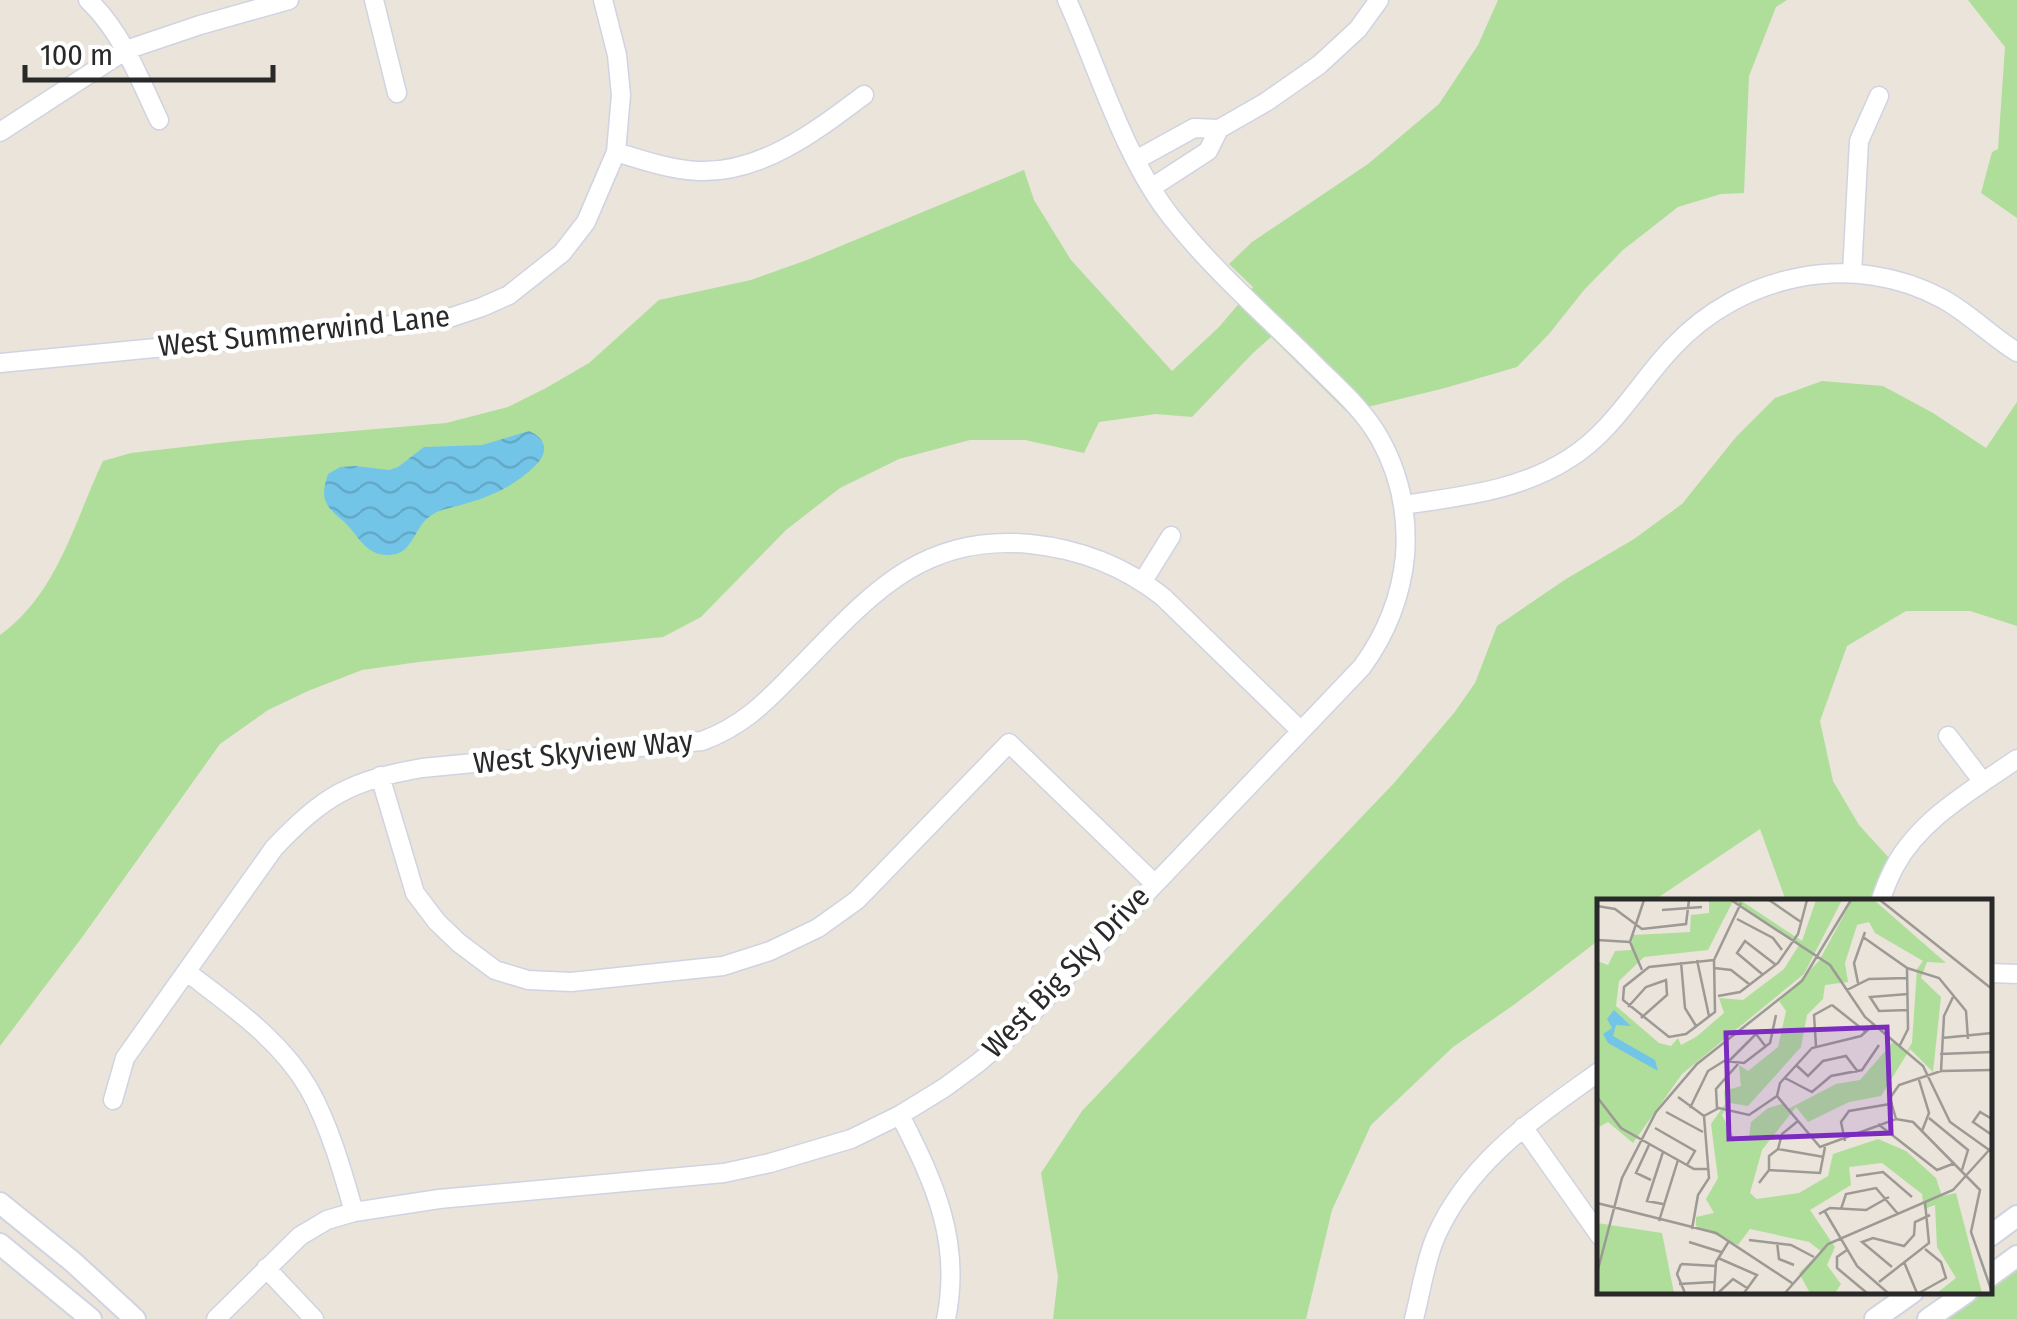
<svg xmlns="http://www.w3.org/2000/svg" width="2017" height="1319" font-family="'Fira Sans Condensed',sans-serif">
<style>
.grass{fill:#afde9a}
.water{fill:url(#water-waves)}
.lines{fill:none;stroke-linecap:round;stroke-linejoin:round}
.minor-casing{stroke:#d0d3e1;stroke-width:21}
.tertiary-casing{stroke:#d0d3e1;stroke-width:24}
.minor{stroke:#fff;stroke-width:18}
.tertiary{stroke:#fff;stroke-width:20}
.labels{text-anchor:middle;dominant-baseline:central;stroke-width:9;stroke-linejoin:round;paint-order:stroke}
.street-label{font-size:30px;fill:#292929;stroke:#fff}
.inset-road{fill:none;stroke:#9d9994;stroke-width:2.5}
.view{fill:#7b2cbf;fill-opacity:0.15;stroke:#7b2cbf;stroke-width:5}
.inset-edge{fill:none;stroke:#292929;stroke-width:5}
</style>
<defs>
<pattern id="water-waves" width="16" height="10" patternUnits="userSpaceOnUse" patternTransform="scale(2.5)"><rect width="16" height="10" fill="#73c5e8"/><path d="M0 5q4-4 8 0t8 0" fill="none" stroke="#64a9c7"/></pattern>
</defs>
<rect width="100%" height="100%" fill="#eae4db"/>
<!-- grass -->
<path class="grass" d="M 1498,0 L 1787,0 L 1776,7 L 1749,76 L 1744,193 L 1721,194 L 1678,207 L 1623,250 L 1584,290 L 1549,334 L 1517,367 L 1445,388 L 1347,412 L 1271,337 L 1253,353 L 1192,417 L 1156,414 L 1099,422 L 1084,453 L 1025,440 L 970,440 L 899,459 L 840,488 L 786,530 L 701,617 L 663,637 L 419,662 L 362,670 L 308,691 L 268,710 L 220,744 L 83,936 L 0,1046 L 0,635 C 58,593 74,522 103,461 L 131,453 L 236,441 L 446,423 L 508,407 L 546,388 L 589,363 L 659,300 L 751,280 L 807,260 L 1024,170 L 1034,200 L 1071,260 L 1172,371 L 1219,327 L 1253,287 L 1229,264 L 1252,242 L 1368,164 L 1439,104 L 1478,45 Z
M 1968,0 L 2017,0 L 2017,218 L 1981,193 L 1992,152 L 1998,149 L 2005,47 Z
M 1822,381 L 1883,386 L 1933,413 L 1986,448 L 2017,402 L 2017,626 L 1970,611 L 1906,611 L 1847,646 L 1820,721 L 1833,781 L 1859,825 L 1890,859 L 1871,901 L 1786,901 L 1760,829 L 1653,901 L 1600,902 L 1599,940 L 1515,1004 L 1453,1047 L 1371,1125 L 1332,1210 L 1306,1319 L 1053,1319 L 1058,1277 L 1041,1173 L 1082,1111 L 1394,783 L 1454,713 L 1475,683 L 1497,626 L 1566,579 L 1634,539 L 1682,504 L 1736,437 L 1775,398 Z
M 2017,1267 L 2017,1319 L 1945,1319 L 1984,1292 L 1990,1292 L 1990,1287 Z"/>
<!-- water -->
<path class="water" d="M 529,431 C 536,434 542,438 544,446 C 545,455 540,461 535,466 C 513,487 490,497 461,505 C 451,508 440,509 432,515 C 413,526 415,554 389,555 C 364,556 358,533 342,520 C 324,505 320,498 328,474 L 340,467 L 356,466 L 389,470 L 398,467 L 424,447 L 482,445 Z"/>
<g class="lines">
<!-- minor casing -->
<g class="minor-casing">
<path id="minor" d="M 88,0 C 122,32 139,78 159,120
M 374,0 L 397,93
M 0,132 L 126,50 L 200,25 L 289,0
M 616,152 C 642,160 671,170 699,171 C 762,173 816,131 864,95
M 1136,160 L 1194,128 L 1219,129
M 1151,188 L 1208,151 L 1219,129 L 1266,102 L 1319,65 L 1358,29 L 1379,0
M 1852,273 L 1859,141 L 1879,96
M 0,363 L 413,323 L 449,318 L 482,307 L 509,295 L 562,253 L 586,222 L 616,152 L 621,95 L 617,55 L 603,0
M 1404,505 C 1462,496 1519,491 1570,458 C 1613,431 1638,384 1673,347 C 1741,274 1853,250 1943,299 C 1970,314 1991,336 2017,352
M 1143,581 L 1171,536
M 1948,736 L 1983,782
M 380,776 L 415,893 L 437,922 L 459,943 L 495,970 L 528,980 L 571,982 L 723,966 L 770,951 L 818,928 L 857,900 L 1009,743 L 1154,883
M 1880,902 C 1884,890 1889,877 1895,866 C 1921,818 1974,789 2017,759
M 187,972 C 231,1006 280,1039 309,1089 C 330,1127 342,1170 354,1212
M 1990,973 L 2017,974
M 113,1100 L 125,1058 L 274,848 C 325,795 349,781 422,768 L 702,741 C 741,727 765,703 793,674 C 865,601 917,533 1030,544 C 1080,549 1124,566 1163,597 L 1300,730
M 900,1115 C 934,1182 962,1241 946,1319
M 1523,1127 L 1600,1236
M 266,1268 L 314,1319
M 216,1319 L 300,1236 L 327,1220 L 354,1212 L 439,1199 L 724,1173 L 770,1163 L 851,1139 L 900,1115 L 944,1088 L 978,1063 L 1011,1035 L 1362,667 C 1386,634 1401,597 1405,556 C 1408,515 1400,475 1380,439 C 1364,410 1338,388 1315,365 C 1267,317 1214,271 1172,218 C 1124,158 1099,70 1067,0
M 1414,1319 C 1421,1292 1425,1261 1436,1236 C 1470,1160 1535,1118 1600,1071"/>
</g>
<!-- tertiary casing -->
<g class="tertiary-casing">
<path id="tertiary" d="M 0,1203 L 73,1262 L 135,1319
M 1990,1236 L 2017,1216
M 0,1244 L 91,1319
M 1990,1276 L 2017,1256
M 1875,1319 L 1913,1292
M 1928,1319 L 1967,1292"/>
</g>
<!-- minor -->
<use href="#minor" class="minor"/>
<!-- tertiary -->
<use href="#tertiary" class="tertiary"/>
</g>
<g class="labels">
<!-- street labels -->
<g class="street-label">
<text transform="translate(304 331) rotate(-6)">West Summerwind Lane</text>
<text transform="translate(583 752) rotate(-6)">West Skyview Way</text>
<text transform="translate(1066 972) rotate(-46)">West Big Sky Drive</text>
</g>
</g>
<!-- overview -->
<g transform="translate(1597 899)">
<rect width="395" height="395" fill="#eae4db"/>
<path d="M 112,1 L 143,1 L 205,42 L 219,1 L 245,1 L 207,75 L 85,175 L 36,244 L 11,223 L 0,229 L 0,62 L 11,66 L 18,52 L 34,51 L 36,36 L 93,33 L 94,16 L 112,14 ZM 136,2 L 202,46 L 187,70 L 146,101 L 122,99 L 127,114 L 99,138 L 84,146 L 81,139 L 74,147 L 62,144 L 19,107 L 22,82 L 47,58 L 111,51 ZM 255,1 L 277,1 L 349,64 L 330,63 L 324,79 L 344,98 L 336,173 L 313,150 L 284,197 L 252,203 L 211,223 L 199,208 L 165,251 L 153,294 L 160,300 L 202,294 L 231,277 L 236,255 L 281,240 L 309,252 L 339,279 L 345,297 L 359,294 L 385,394 L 340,394 L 359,379 L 340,348 L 338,306 L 327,310 L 325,295 L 285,264 L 252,268 L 254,286 L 213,311 L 238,348 L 230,366 L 244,385 L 238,394 L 213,394 L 202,374 L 224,352 L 212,343 L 153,330 L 141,346 L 99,327 L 99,318 L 117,314 L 109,300 L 121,279 L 114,225 L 128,205 L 127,192 L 144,187 L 142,166 L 151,172 L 181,148 L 189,112 L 182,102 L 222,62 ZM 272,23 L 278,34 L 326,62 L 320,70 L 315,144 L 310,152 L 296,143 L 263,181 L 239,185 L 191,210 L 185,205 L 171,209 L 154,223 L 152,238 L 139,242 L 125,216 L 133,204 L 151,207 L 204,148 L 210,116 L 226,100 L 228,86 L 251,83 L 248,64 L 260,26 ZM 0,324 L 65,334 L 77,394 L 0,394 Z" fill="#afde9a" fill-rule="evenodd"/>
<path d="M 17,111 L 34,127 L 19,126 L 16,137 L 58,161 L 61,172 L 11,144 L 6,135 L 15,129 L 10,120 Z" fill="#73c5e8"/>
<path class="inset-road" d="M 134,1 L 233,66 L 268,118 L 326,167 L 353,223 L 395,253M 172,1 L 204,23M 283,1 L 395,90M 0,7 L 18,10 L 45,30 L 89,25 L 92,1M 65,11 L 105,8M 140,20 L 176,39 L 185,51M 266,38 L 310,69 L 311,130 L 303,146M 0,41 L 33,43M 100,61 L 112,117M 117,61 L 52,68 L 27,88 L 26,101 L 72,138 L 89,135 L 118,113 L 117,61 L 144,4M 84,63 L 88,109 L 99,127M 117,69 L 134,71 L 152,85M 310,69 L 342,79 L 369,112 L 371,140M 45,71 L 33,43 L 47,1M 165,75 L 140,54 L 148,42 L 179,66M 261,84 L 257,64 L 268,33M 250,91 L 272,80 L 311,79M 121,97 L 143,93 L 181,64 L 201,35 L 210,1M 235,106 L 269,133M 31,108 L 49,88 L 69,81 L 70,96 L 44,119M 311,111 L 282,112 L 273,98 L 311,95M 345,139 L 395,134M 219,147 L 217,116 L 235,106M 343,155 L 395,153M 132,162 L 159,135 L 169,148M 199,166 L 211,177 L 226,162 L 249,157 L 261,173M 344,172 L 347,117 L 356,98M 188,179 L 215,193 L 234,177 L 265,171 L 282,146M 322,181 L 332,214 L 325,232M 180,197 L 223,248 L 299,220 L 316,223 L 383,291 L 374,333 L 395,393M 180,197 L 183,184 L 215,149 L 264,137 L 276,126M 0,198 L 24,229 L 97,270 L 111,270M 81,198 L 107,217M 93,209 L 111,172 L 127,162 L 147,164 L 173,144 L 179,116M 120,209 L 119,190 L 141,165M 69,213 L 106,233M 332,219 L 371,251 L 365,271M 299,220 L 293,199 L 302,186 L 344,172 L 395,171M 395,220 L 383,213 L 376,223 L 395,236M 281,225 L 340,271 L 358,264M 58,229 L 98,252 L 90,266M 248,242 L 244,223 L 252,212 L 293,205M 52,246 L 39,274 L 54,281M 181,250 L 185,235 L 201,222M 172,271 L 172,257 L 181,250 L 227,258M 259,277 L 286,273 L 315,298M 162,284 L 172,271 L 223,274 L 228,248M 0,304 L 119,334 L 195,384M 66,305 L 50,302 L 66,253M 244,310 L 249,295 L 279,289 L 301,315M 227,311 L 260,367 L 291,394M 222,315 L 233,309 L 269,311 L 292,298M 62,322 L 81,261M 95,330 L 101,296 L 112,279 L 107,217 L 122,209 L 152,216 L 180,197M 152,341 L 194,346 L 217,358M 92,343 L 124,353M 180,343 L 182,360 L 197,366M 250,351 L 240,358 L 240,369 L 270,394M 121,359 L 160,376 L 147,394M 307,363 L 320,394M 84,365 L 119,367M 84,365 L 80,375 L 88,394M 295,368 L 265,343 L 276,339 L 307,347 L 317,336 L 318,323 L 333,316M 0,374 L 25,279 L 59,213 L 100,165 L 205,82 L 254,1M 282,383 L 332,344 L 328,303M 82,385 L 117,383M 117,394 L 119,363 L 132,342M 121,394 L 136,380 L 150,389M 188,394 L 231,345 L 356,291 L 394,249M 322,394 L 349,379 L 344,363 L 328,350"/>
<path class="view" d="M 290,128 L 294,234 L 132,240 L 129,134 Z"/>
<rect width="395" height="395" class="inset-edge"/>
</g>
<!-- scale -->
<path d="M25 65v15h248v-15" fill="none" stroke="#292929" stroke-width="5"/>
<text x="40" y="65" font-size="30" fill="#292929" stroke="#ffffff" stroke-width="8" paint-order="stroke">100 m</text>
</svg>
